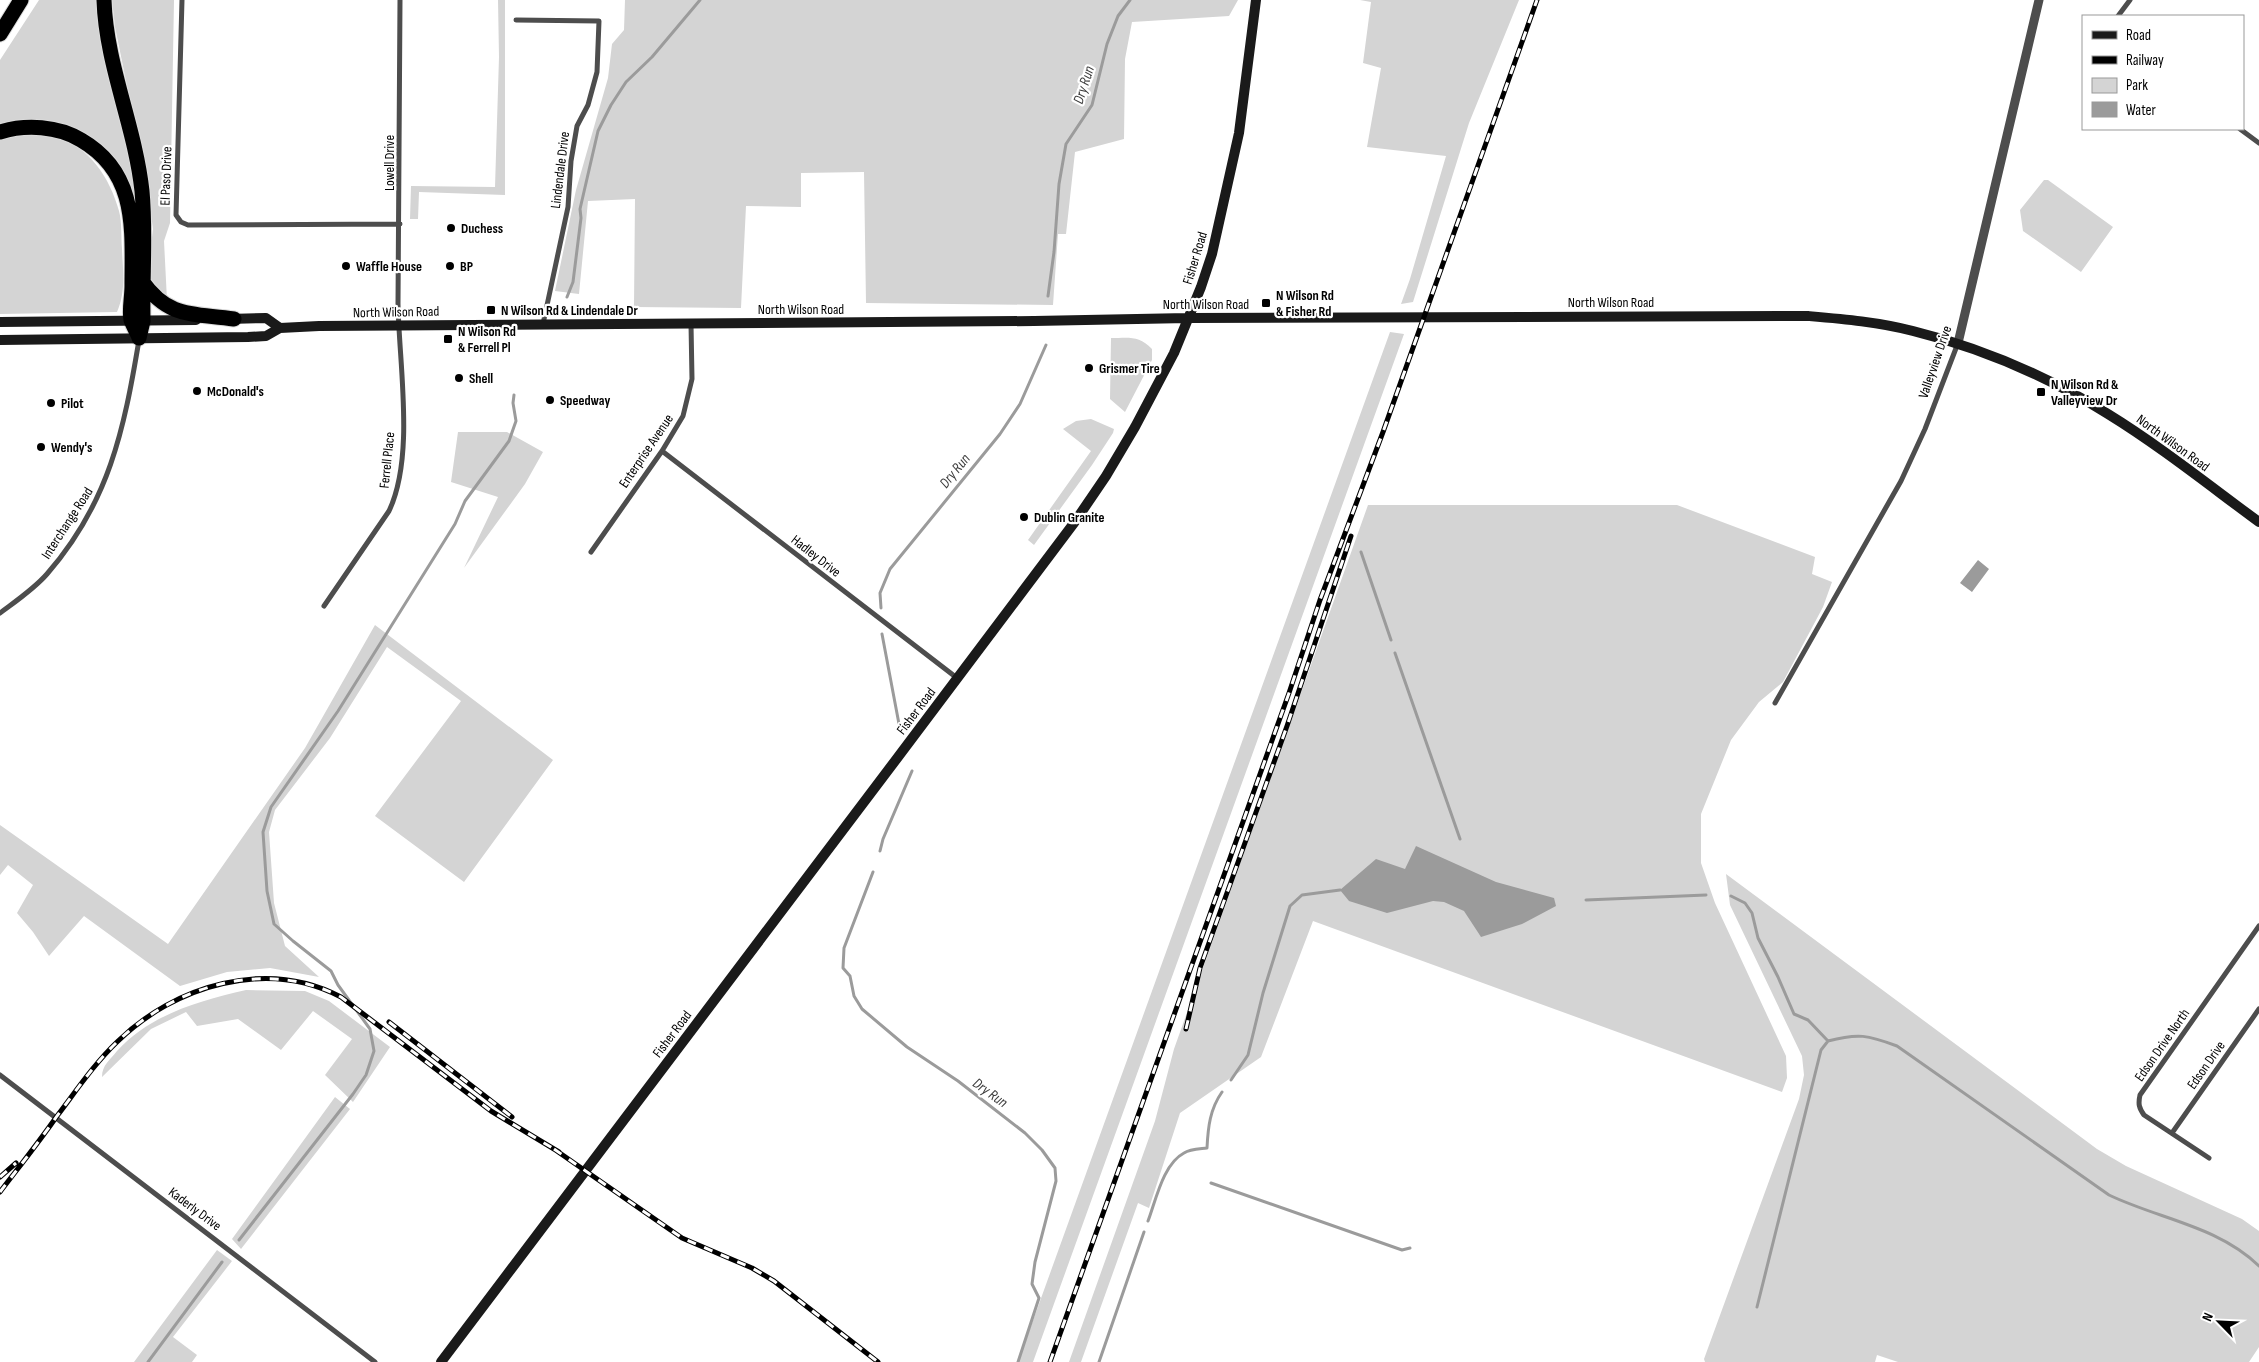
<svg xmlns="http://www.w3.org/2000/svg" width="2259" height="1362" font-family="'Sofia Sans Condensed',sans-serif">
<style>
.green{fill:#d4d4d4}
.water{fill:#9b9b9b}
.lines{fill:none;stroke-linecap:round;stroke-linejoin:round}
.stream{stroke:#9b9b9b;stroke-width:3}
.motorway-casing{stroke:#dbdbdb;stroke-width:17}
.minor{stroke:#4d4d4d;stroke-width:5}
.tertiary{stroke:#4d4d4d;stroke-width:9}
.secondary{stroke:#1a1a1a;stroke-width:10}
.motorway{stroke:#000;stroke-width:15}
.rail-casing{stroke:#000;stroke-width:5}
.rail{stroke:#fff;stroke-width:3;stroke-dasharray:9;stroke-linecap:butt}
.poi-dot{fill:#000;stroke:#fff;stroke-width:2}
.labels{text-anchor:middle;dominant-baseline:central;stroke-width:4.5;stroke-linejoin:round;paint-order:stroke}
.street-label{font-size:14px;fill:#000;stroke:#fff}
.poi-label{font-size:14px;font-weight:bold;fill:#000;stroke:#fff;text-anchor:start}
.water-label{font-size:15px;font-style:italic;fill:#3c3c3c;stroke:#fff}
</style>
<rect width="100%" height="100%" fill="#fff"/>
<!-- green -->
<path class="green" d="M 39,0 L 99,0 L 134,170 L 136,195 L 132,195 L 115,163 L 39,120 L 10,122 L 0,125 L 0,60 Z
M 112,0 L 174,0 L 170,223 L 164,241 L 167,300 L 154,286 L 148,271 L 153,229 L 147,184 L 115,27 Z
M 498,0 L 505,0 L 505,195 L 419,192 L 418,219 L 410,219 L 411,186 L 495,187 L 499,57 Z
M 625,0 L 1238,0 L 1229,16 L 1132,22 L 1125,59 L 1124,139 L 1075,152 L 1066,234 L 1058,234 L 1053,305 L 866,303 L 864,172 L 801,173 L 801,207 L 746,206 L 741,308 L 634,307 L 635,199 L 588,201 L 579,294 L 555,291 L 576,190 L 608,78 L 612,44 L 624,30 Z
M 1360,0 L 1519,0 L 1469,123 L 1413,302 L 1401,304 L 1410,279 L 1446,156 L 1367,147 L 1381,68 L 1363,63 L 1371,2 Z
M 24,134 C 34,135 45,135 54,137 C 89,145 110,178 119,211 C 122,222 121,237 122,249 C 123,272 126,291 117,312 L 0,314 L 0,140 Z
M 2044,180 L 2048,180 L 2113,227 L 2081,272 L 2023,231 L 2020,210 Z
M 1390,332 L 1404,334 L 1033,1362 L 1018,1362 Z
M 1111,338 C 1129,338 1139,335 1152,349 L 1152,360 L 1125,412 L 1110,399 Z
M 1091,419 L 1114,429 L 1113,433 L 1092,465 L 1034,545 L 1028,540 L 1091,451 L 1063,429 L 1076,421 Z
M 458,432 L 507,432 L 543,452 L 525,484 L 464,568 L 498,497 L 451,482 Z
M 1368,505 L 1677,505 L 1815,557 L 1812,574 L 1832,582 L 1823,607 L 1783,682 L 1759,702 L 1731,740 L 1701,814 L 1701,863 L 1715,903 L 1786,1056 L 1787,1078 L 1782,1092 L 1313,921 L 1261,1057 L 1180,1113 L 1149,1208 L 1138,1203 L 1081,1362 L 1069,1362 L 1155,1121 L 1174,1049 Z
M 375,625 L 553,760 L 464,882 L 375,816 L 461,701 L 387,647 L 330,738 L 275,810 L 269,832 L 274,903 L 285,946 L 319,977 L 270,968 L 227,972 L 180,986 L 84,916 L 49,956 L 33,932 L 17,913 L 33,885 L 8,865 L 0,875 L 0,825 L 168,944 L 305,748 Z
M 1726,874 L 2097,1149 L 2126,1166 L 2242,1219 L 2259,1231 L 2259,1347 L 2249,1362 L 1898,1362 L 1877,1355 L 1875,1362 L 1705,1362 L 1704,1359 L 1799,1099 L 1804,1075 L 1802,1056 L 1730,905 Z
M 246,990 L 305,991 L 329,1001 L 390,1047 L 353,1102 L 325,1075 L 352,1039 L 313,1011 L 281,1050 L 238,1019 L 197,1026 L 186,1012 L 151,1029 L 102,1077 C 102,1065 110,1060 117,1051 C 151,1014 199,1001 246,990 Z
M 335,1097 L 350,1109 L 241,1249 L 232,1239 Z
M 217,1250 L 232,1261 L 173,1337 L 197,1355 L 192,1362 L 134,1362 Z"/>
<!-- water -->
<path class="water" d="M 1978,560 L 1989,569 L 1972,592 L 1960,583 Z
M 1416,846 L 1496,882 L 1554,898 L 1556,906 L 1522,924 L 1481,937 L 1464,911 L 1444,902 L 1433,901 L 1387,913 L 1349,901 L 1340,890 L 1376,859 L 1405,869 Z"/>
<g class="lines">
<!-- stream -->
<path class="stream" d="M 1048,296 L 1054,252 L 1059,184 L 1066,144 L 1092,105 L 1107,44 L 1118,16 L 1130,0
M 567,297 L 573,282 L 581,218 L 580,209 L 598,131 L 611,105 L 626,82 L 652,57 L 700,0
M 1361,552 L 1391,640
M 881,608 L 880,593 L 890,569 L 1000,434 L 1020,404 L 1046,345
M 882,634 L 899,724
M 1395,653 L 1460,839
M 880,851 L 883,839 L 912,771
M 873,872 L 844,948 L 843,968 L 850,976 L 854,996 L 862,1009 L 907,1047 L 958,1081 L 1025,1133 L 1042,1150 L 1055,1168 L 1056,1181 L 1035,1262 L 1032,1284 L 1039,1298 L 1018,1362
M 1731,896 L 1745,903 L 1752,913 L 1758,938 L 1778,977 L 1794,1014 L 1808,1020 L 1828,1041 L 1821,1050 L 1757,1307
M 1586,900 L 1706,895
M 1828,1041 C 1858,1033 1868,1035 1897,1046 L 2109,1195 C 2159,1219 2218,1226 2259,1266
M 1231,1080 L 1248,1055 L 1263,993 L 1290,906 L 1302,895 L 1340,890
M 1211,1183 L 1402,1250 L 1410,1248
M 1148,1221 C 1156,1200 1163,1164 1184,1153 C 1190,1149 1199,1149 1207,1148 C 1208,1127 1210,1109 1222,1092
M 239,1240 L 353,1094 L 366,1075 L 374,1051 L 370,1029 L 338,985 L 331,971 L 293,941 L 274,924 L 267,891 L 263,832 L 271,807 L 338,711 L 455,524 L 465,501 L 509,441 L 516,421 L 513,403 L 514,395
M 148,1362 L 222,1262
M 1099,1362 L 1144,1232"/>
<!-- motorway casing -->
<g class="motorway-casing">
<path id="motorway" d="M 104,0 C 106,65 135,126 142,191 C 146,233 142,278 143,321 L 139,338
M 0,34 L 21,0
M 0,132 C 26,124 58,126 81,140 C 138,173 132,229 132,286 C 132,297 129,310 131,320 C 133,326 137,332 139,338
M 142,281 C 169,319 193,313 234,319"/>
</g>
<!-- minor -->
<path class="minor" d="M 182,0 L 176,215 L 181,222 L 188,225 L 400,224
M 2118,16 L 2130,0
M 516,20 L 599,21 L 597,72 L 588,105 L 577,126 L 571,161 L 568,207 L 543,324
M 2240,129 L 2259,143
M 662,451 L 957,678
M 591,552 L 662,451 L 683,416 L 692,379 L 691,324
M 324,606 L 389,511 C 415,456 399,365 398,304 C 398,203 400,101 400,0
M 0,613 C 16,601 34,589 47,574 C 109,503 124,430 139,340
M 1775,703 L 1901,481 L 1925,429 L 1958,343
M 0,1075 L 375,1362
M 2172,1133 L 2259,1009
M 2209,1158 L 2144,1115 C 2139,1108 2138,1104 2140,1095 L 2259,926"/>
<!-- tertiary -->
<path class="tertiary" d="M 1958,343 L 2039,0"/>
<!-- secondary -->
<path class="secondary" d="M 228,319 L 266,318 L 280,328
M 0,322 L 196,320
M 0,340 L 248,337 L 266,336 L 280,328 L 319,326 L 1034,321 L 1188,318 L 1808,316 C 1843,319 1879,322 1913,331 C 1982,348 2047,376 2108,414 C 2160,446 2210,486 2259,522
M 441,1362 L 895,761 L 1074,523 L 1106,476 L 1135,427 L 1174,353 L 1201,287 L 1212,254 L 1239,133 L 1256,0"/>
<!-- motorway -->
<use href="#motorway" class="motorway"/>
<!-- rail casing -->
<g class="rail-casing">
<path id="rail" d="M 389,1022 L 512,1117
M 1186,1029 L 1200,968 L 1287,726 L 1351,536
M 554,1149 L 682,1238 L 752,1268 L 774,1281 L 878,1362
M 0,1177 L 16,1163
M 0,1192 C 19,1167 39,1142 57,1116 C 76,1091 94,1064 117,1042 C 175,985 267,958 341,997 L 491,1111 L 559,1152
M 1050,1362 L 1289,693 L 1320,600 L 1383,432 L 1537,0"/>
</g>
<!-- rail -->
<use href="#rail" class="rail"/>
</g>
<!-- markers -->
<g class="poi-dot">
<circle cx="451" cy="228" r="5"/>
<circle cx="346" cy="266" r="5"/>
<circle cx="450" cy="266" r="5"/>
<rect x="1261" y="298" width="10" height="10" rx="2.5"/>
<rect x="486" y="305" width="10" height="10" rx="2.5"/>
<rect x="443" y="334" width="10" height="10" rx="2.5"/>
<circle cx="1089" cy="368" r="5"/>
<circle cx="459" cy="378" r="5"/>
<circle cx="197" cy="391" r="5"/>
<rect x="2036" y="387" width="10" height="10" rx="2.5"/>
<circle cx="550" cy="400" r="5"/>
<circle cx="51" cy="403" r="5"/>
<circle cx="41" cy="447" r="5"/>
<circle cx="1024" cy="517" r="5"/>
</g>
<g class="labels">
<!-- street labels -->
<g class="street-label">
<text transform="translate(389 163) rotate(-90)">Lowell Drive</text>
<text transform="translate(560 170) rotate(-83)">Lindendale Drive</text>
<text transform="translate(166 176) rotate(-88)">El Paso Drive</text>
<text transform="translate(1195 258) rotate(-73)">Fisher Road</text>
<text x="1611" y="302">North Wilson Road</text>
<text x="1206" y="304">North Wilson Road</text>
<text x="801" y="309">North Wilson Road</text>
<text transform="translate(396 312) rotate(-1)">North Wilson Road</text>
<text transform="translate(1935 362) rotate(-71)">Valleyview Drive</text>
<text transform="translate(2173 443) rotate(36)">North Wilson Road</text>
<text transform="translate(646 451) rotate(-56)">Enterprise Avenue</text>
<text transform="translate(387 460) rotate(-84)">Ferrell Place</text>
<text transform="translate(67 523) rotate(-57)">Interchange Road</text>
<text transform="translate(816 556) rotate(38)">Hadley Drive</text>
<text transform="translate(916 711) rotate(-53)">Fisher Road</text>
<text transform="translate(672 1034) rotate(-53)">Fisher Road</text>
<text transform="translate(2162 1045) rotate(-55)">Edson Drive North</text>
<text transform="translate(2206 1065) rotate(-55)">Edson Drive</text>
<text transform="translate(195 1209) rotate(37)">Kaderly Drive</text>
</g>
<!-- poi labels -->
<g class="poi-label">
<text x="461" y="228">Duchess</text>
<text x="356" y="266">Waffle House</text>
<text x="460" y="266">BP</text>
<text x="1276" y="295">N Wilson Rd<tspan x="1276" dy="16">&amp; Fisher Rd</tspan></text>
<text x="501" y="310">N Wilson Rd &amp; Lindendale Dr</text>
<text x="458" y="331">N Wilson Rd<tspan x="458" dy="16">&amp; Ferrell Pl</tspan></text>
<text x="1099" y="368">Grismer Tire</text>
<text x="469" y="378">Shell</text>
<text x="2051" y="384">N Wilson Rd &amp;<tspan x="2051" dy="16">Valleyview Dr</tspan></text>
<text x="207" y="391">McDonald's</text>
<text x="560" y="400">Speedway</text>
<text x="61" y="403">Pilot</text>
<text x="51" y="447">Wendy's</text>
<text x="1034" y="517">Dublin Granite</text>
</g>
<!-- water labels -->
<g class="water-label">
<text transform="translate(1084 85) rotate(-72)">Dry Run</text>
<text transform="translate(955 471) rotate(-51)">Dry Run</text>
<text transform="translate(990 1093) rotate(36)">Dry Run</text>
</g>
</g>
<!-- legend -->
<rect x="2082" y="15" width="162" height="115" fill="#ffffff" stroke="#999999"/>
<rect x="2092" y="31" width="25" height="8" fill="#1a1a1a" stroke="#999999"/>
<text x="2126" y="40" font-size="15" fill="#000000">Road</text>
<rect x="2092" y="56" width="25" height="8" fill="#000000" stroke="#999999"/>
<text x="2126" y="65" font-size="15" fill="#000000">Railway</text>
<rect x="2092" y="78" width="25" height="15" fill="#d4d4d4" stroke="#999999"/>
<text x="2126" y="90" font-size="15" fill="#000000">Park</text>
<rect x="2092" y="102" width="25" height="15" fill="#9b9b9b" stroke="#999999"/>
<text x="2126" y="115" font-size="15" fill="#000000">Water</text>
<!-- north arrow -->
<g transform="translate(2219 1322) rotate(294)" stroke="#ffffff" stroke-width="4" paint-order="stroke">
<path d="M0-4L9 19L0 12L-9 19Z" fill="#000000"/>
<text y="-8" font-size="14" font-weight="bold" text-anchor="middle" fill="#000000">N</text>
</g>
</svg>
